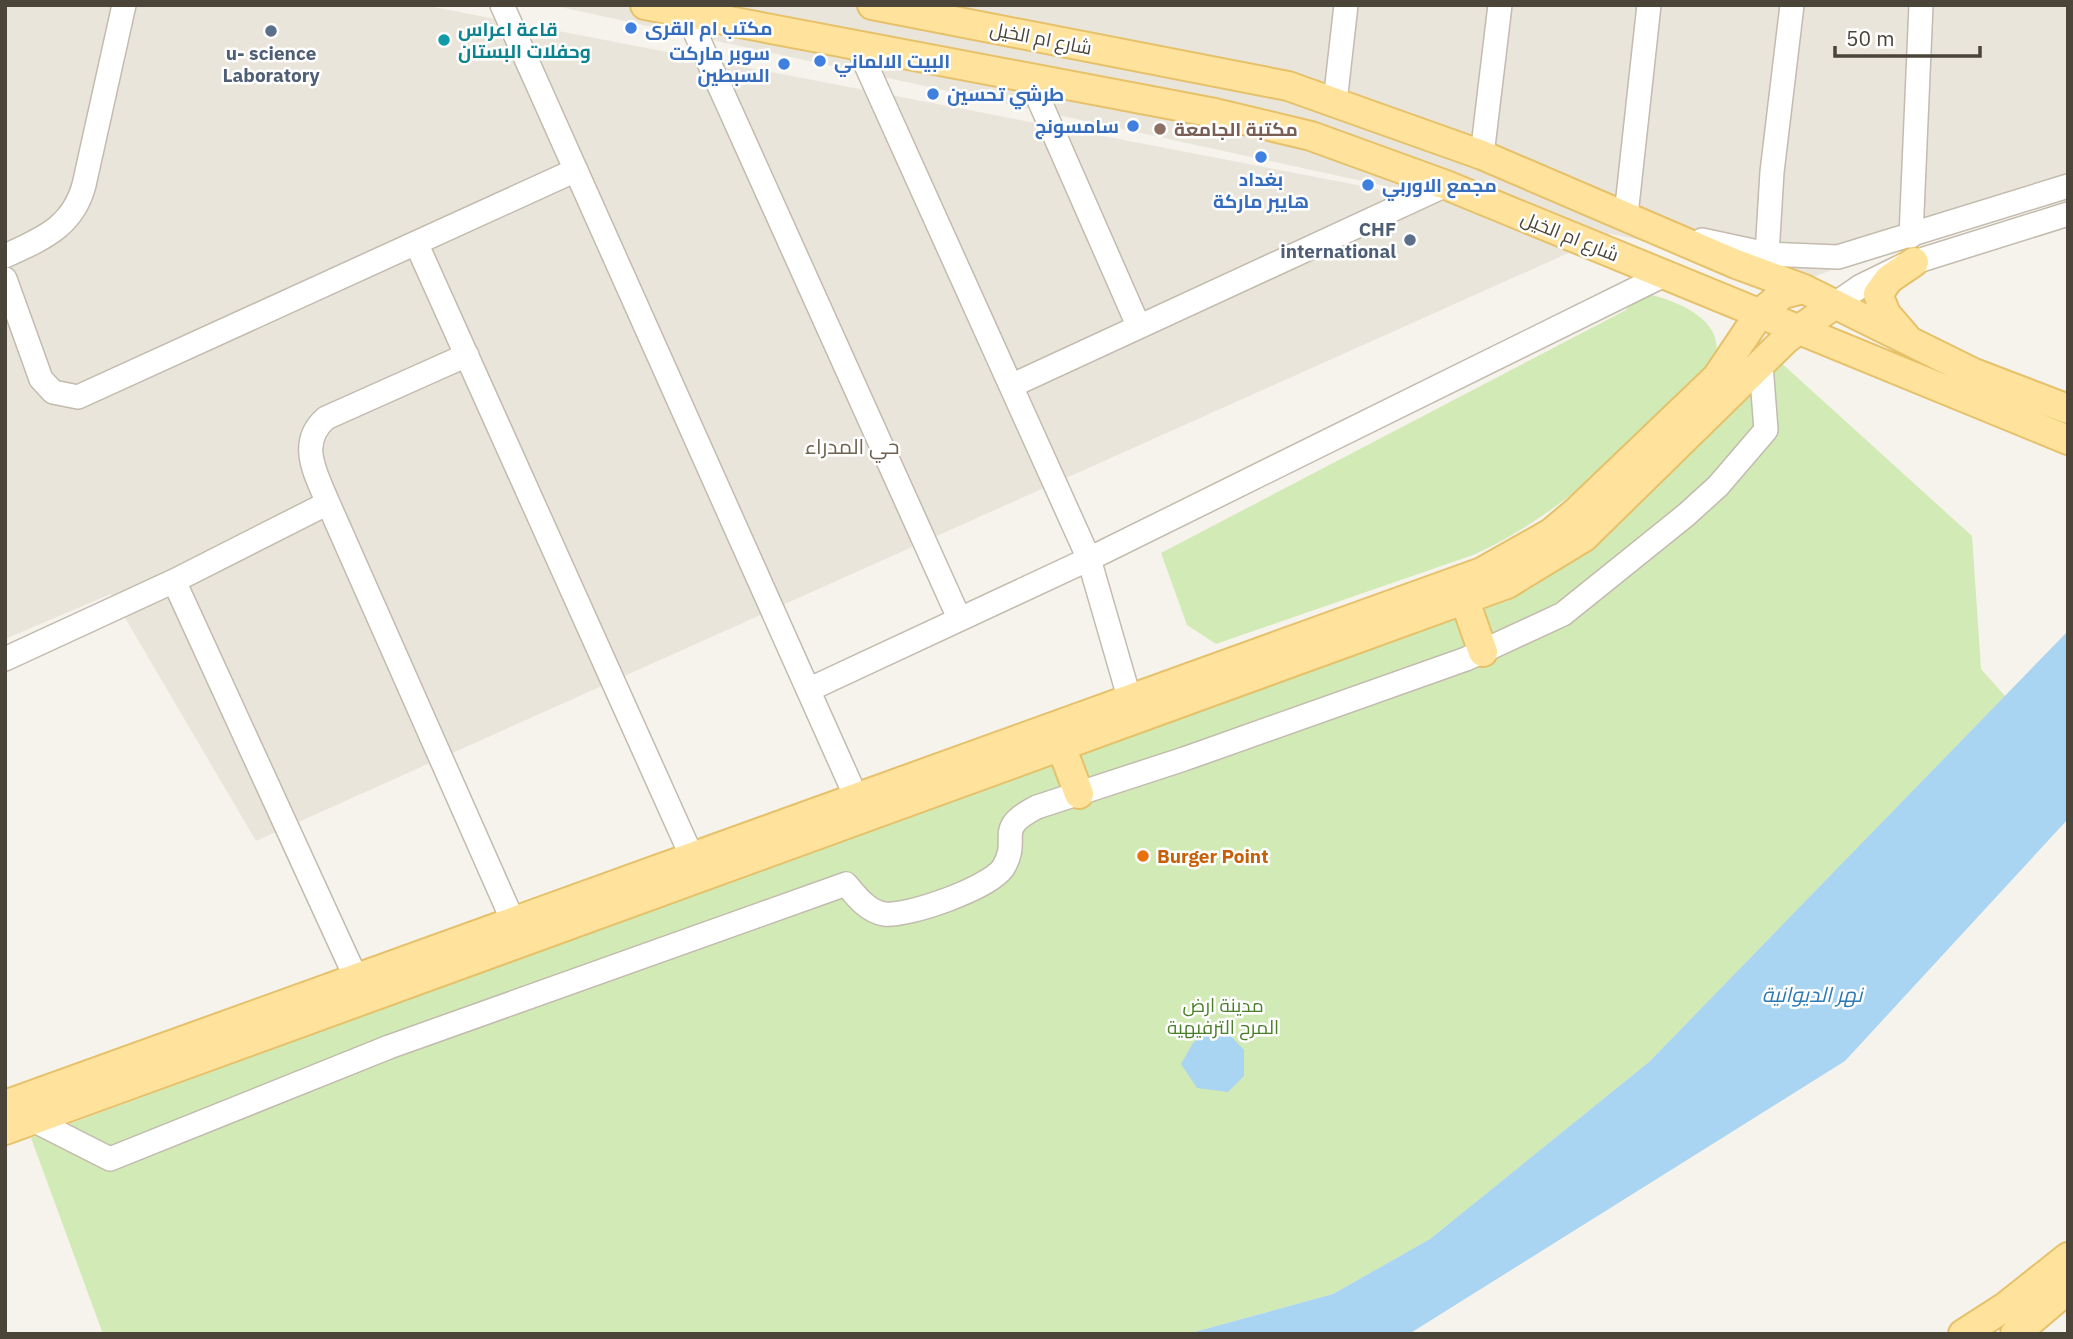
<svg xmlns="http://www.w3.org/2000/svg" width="2073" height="1339" font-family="'IBM Plex Sans',Cairo,sans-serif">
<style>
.residential{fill:#eae5da}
.green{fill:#d2eab5}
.water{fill:#a9d4f2}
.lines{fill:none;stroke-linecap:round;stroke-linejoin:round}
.minor-casing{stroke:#c2bbae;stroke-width:26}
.major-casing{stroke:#e6c16a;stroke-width:32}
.minor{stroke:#fff;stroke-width:23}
.major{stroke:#ffe39c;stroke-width:28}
.shop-dot{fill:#3f7fe0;stroke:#fff;stroke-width:2.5}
.service-dot{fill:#5c6f8a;stroke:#fff;stroke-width:2.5}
.culture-dot{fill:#0f9aa8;stroke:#fff;stroke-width:2.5}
.education-dot{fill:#8d6e63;stroke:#fff;stroke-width:2.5}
.food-dot{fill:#e8710a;stroke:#fff;stroke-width:2.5}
.labels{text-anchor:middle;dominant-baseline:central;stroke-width:5;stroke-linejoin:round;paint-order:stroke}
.shop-label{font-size:19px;font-weight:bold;fill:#366cbe;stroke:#fff;text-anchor:start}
.culture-label{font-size:19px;font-weight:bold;fill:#0d838f;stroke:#fff;text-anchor:start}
.street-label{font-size:19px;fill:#4b4439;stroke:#fff}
.service-label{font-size:19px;font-weight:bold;fill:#4e5e75;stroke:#fff}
.education-label{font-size:19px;font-weight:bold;fill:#785e54;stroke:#fff;text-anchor:start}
.food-label{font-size:19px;font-weight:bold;fill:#c56008;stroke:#fff;text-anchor:start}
.park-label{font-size:19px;fill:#4a7f2a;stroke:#fff}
.neighbourhood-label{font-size:21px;fill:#6e6250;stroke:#fff}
.water-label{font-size:21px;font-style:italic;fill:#2e7ab2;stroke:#fff}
</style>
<rect width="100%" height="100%" fill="#f6f3ec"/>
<!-- residential -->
<path class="residential" d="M 5,5 L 423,5 L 1565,225 L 551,5 L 2068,5 L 2068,184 L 1813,277 L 1611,234 L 256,841 L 111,594 L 5,639 Z"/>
<!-- green -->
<path class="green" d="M 1638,291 C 1674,300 1734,319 1712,368 C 1638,436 1567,513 1473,555 L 1216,644 L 1187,625 L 1161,553 L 1626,310 Z
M 1778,360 L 1972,536 L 1981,669 L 2005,696 L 1649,1062 L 1430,1239 L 1333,1294 L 1187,1334 L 103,1334 L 31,1138 L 1055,761 L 1507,601 L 1579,557 L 1683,460 Z"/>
<!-- water -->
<path class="water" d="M 2068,631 L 2068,819 L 1845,1061 L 1409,1334 L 1187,1334 L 1333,1294 L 1430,1239 L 1649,1062 Z
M 1207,1030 L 1229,1034 L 1244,1050 L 1244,1076 L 1228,1092 L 1197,1088 L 1181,1064 L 1193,1043 Z"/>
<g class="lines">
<!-- minor casing -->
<g class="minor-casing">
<path id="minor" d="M 502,5 L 856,797
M 687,14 L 959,618
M 857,45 L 1089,559 L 1129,697
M 1029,77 L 1138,325
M 1335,102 L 1346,5
M 1482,155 L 1500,5
M 1626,215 L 1649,5
M 1911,236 L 1921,5
M 1702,240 L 1767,254 L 1838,257 L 2068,186
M 417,245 L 692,857
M 1767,254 L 1772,172 L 1792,5
M 5,256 C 42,239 73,227 84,185 L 124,5
M 5,279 L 41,379 L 53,392 L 78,397 L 576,170
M 1835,304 L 1861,286 L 1902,266 L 2068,214
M 467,355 L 326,418 C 297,443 316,474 328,503 L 513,921
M 1011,386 L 1446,185
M 174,581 L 356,978
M 5,659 L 174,581 L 328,503
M 808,690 L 1089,559 L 1664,275
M 33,1120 L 110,1159 L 389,1047 L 846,884 C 856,896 867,911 884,914 C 908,917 989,888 1003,868 C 1022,837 992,830 1037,807 L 1184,759 L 1466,659 L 1563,614 L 1686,515 L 1718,486 L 1766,430 L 1761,365"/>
</g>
<!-- major casing -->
<g class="major-casing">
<path id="major" d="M 645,5 L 1215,113 L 1311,136 L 1446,185 L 2068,440
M 872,5 L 1288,86 L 1482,155 L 1736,264 L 1804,289 L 1974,373 L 2068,409
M 1905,336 L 1886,314 L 1878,294 L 1889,279 L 1914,262
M 1465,601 L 1483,652
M 1061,746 L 1079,794
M 5,1105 L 1482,572 L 1551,533 L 1576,512 L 1717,377 L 1760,313 L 1783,294 L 1804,289
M 5,1130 L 1507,584 L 1584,537 L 1786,339 L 1835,304
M 1963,1334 L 2005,1307 L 2068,1257
M 2015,1334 L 2068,1289"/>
</g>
<!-- minor -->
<use href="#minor" class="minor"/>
<!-- major -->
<use href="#major" class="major"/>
</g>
<!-- markers -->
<g class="shop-dot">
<circle cx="631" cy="28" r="7"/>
<circle cx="820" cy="61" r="7"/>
<circle cx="784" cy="64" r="7"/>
<circle cx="933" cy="94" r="7"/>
<circle cx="1133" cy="126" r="7"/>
<circle cx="1261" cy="157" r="7"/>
<circle cx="1368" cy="185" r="7"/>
</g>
<g class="service-dot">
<circle cx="271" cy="31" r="7"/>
<circle cx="1410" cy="240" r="7"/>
</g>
<circle class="culture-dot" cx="444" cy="40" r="7"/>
<circle class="education-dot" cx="1160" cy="129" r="7"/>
<circle class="food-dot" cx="1143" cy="856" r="7"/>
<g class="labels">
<!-- shop labels -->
<g class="shop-label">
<text x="645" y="28">مكتب ام القرى</text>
<text x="770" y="53" text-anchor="end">سوبر ماركت<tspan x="770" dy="22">السبطين</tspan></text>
<text x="834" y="61">البيت الالماني</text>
<text x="947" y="94">طرشي تحسين</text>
<text x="1119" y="126" text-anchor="end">سامسونج</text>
<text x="1261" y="179" text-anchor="middle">بغداد<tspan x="1261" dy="22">هايبر ماركة</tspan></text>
<text x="1382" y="185">مجمع الاوربي</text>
</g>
<!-- culture labels -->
<g class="culture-label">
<text x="458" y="29">قاعة اعراس<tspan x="458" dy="22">وحفلات البستان</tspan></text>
</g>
<!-- street labels -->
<g class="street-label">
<text transform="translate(1041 38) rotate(11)">شارع ام الخيل</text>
<text transform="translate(1570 236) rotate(22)">شارع ام الخيل</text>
</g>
<!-- service labels -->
<g class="service-label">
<text x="271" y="53">u- science<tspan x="271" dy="22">Laboratory</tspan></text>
<text x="1396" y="229" text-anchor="end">CHF<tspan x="1396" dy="22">international</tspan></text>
</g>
<!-- education labels -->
<g class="education-label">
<text x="1174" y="129">مكتبة الجامعة</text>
</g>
<!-- food labels -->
<g class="food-label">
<text x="1157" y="856">Burger Point</text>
</g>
<!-- park labels -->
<g class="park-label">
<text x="1223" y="1005">مدينة ارض<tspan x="1223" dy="22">المرح الترفيهية</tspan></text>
</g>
<!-- neighbourhood labels -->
<g class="neighbourhood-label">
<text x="852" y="446">حي المدراء</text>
</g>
<!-- water labels -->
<g class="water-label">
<text x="1812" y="994">نهر الديوانية</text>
</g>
</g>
<!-- border -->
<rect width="2073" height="1339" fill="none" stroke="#4b4439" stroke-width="14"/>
<!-- scale -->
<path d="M1835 46v10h145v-10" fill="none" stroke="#4b4439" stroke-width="3.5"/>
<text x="1846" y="46" font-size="21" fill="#4b4439" stroke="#ffffff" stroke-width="5" paint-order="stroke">50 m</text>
</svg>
